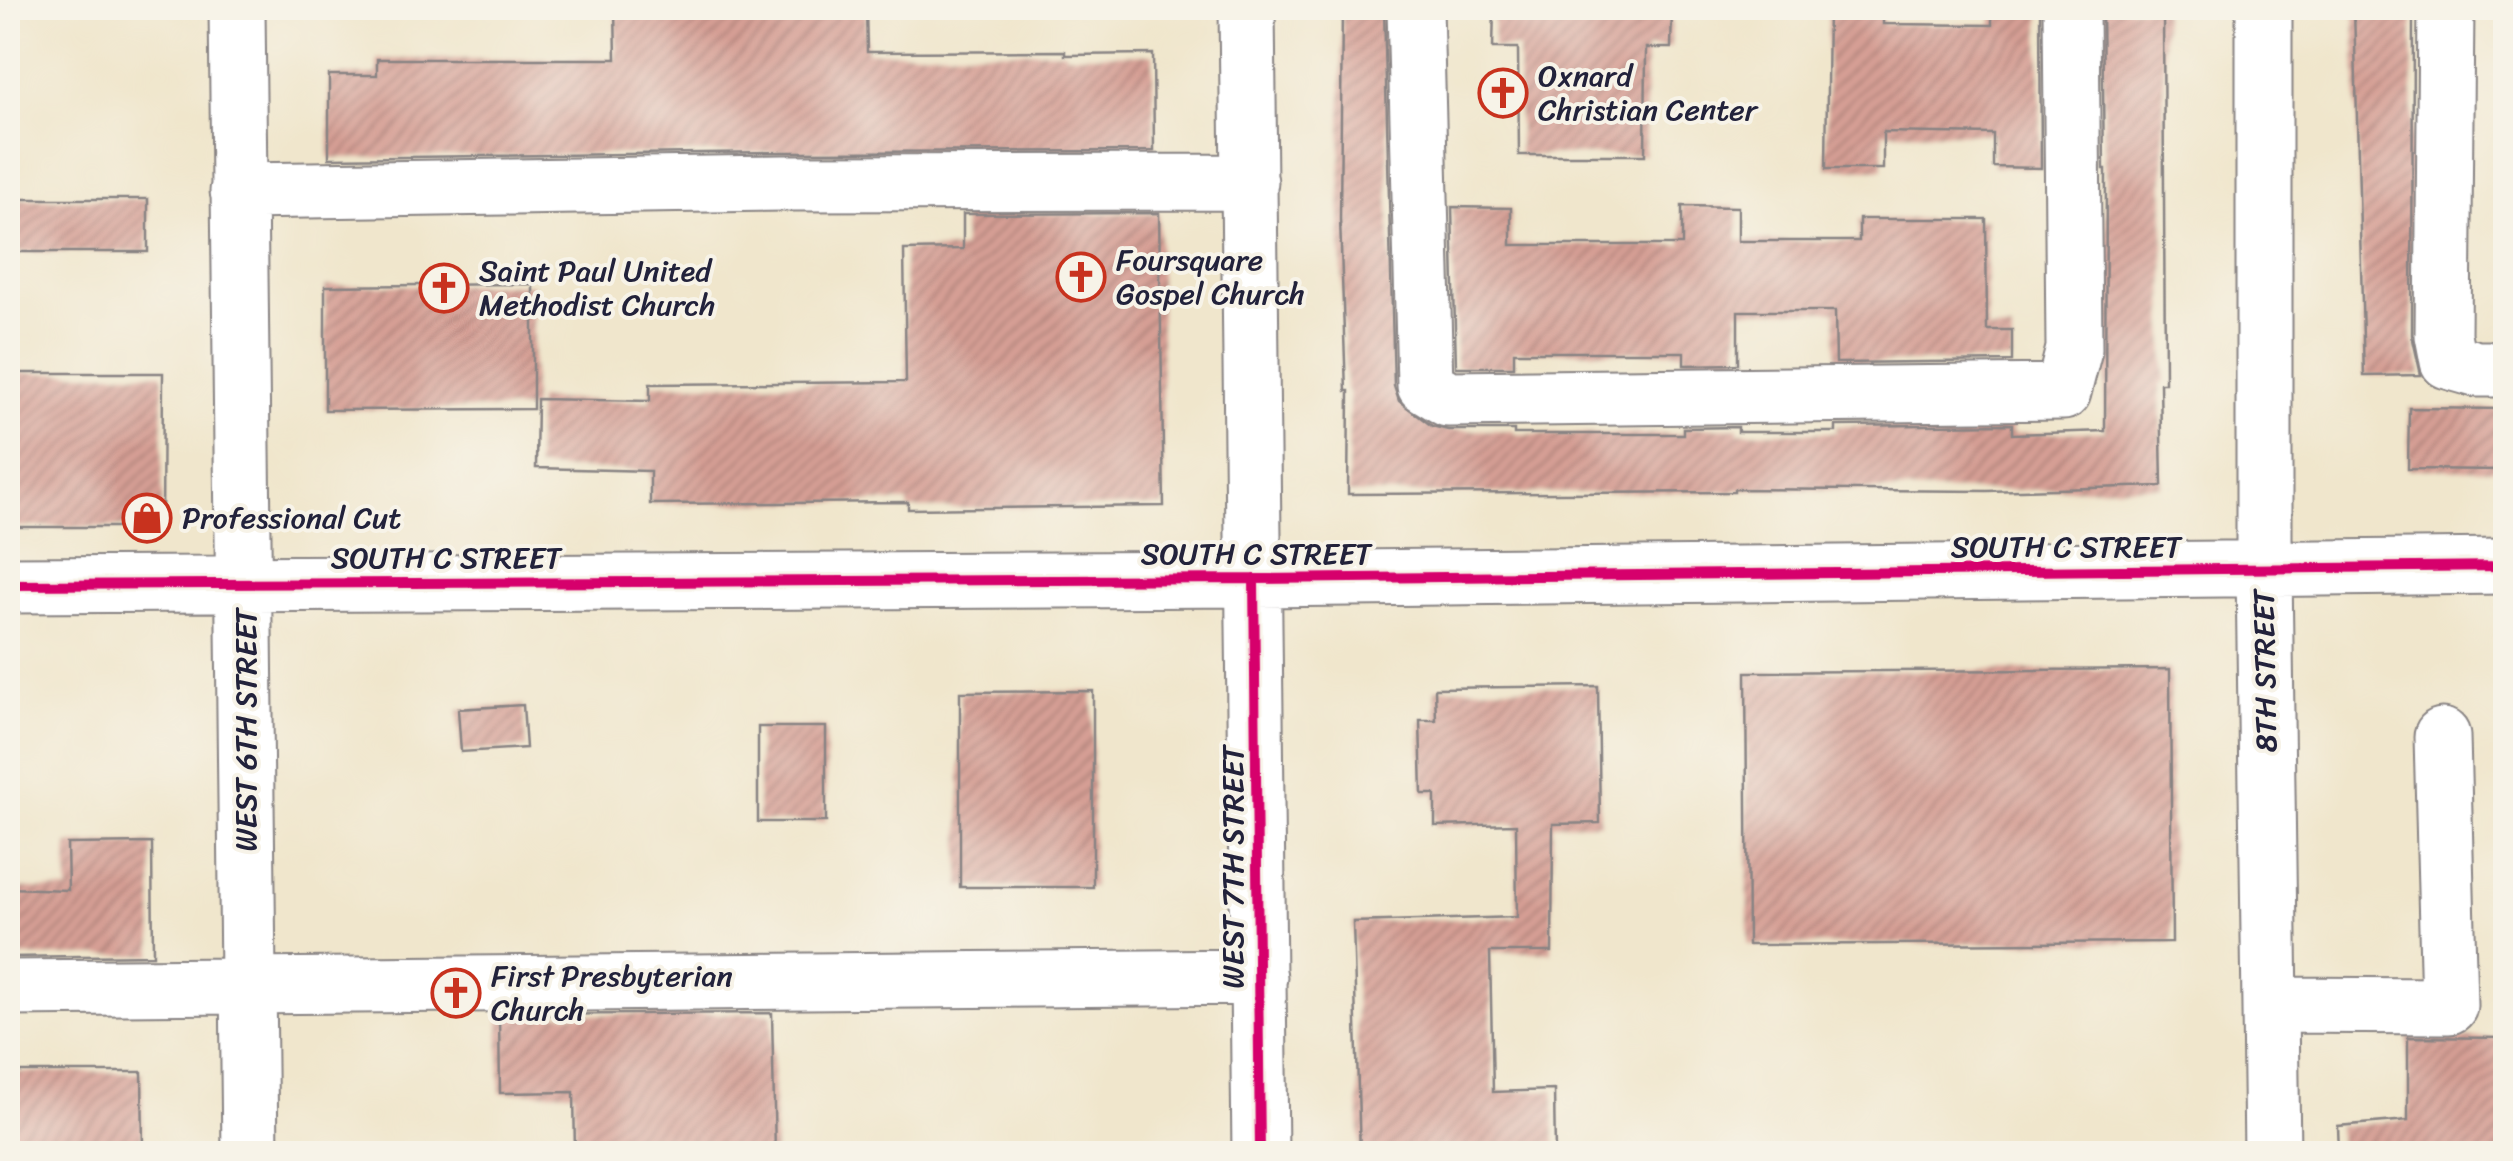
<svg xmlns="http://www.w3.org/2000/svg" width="2513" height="1161" font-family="Sriracha,sans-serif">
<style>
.building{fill:url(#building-hatch)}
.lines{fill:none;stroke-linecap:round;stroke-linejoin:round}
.minor-casing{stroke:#898484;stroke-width:59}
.minor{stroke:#fff;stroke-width:55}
.cycleway-casing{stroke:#f7f3e8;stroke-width:16}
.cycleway{stroke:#d6006c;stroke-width:10}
.labels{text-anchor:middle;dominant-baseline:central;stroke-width:8;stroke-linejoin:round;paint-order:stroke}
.poi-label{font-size:30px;fill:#22223b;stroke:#f7f3e8;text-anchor:start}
.street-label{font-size:30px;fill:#22223b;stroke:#f7f3e8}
</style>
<defs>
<pattern id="building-hatch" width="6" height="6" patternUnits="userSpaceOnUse" patternTransform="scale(2.5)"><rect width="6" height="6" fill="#d69f94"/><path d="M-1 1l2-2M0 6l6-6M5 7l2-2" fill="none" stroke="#ad817a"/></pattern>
</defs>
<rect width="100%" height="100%" fill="#f7f3e8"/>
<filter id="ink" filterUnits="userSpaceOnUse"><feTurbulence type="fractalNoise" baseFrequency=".01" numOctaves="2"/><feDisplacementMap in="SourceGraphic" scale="20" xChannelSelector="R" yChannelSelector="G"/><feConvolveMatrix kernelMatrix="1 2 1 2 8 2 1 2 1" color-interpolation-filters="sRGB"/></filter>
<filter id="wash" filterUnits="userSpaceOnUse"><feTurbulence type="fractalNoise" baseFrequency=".0048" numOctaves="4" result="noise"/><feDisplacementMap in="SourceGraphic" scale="40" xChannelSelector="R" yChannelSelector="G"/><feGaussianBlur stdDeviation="2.25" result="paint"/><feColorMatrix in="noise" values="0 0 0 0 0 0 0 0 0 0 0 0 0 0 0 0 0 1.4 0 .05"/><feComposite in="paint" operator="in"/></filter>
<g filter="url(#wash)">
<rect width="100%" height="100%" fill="#f0e6cc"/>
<g id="blocks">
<!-- building -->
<path class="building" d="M 615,8 L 866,8 L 867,52 L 1065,51 L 1065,55 L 1153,54 L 1154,151 L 783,152 L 329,158 L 329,75 L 377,75 L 377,59 L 616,59 Z
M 1342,8 L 1384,8 L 1394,386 L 1399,401 L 1432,426 L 1448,430 L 1514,430 L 1514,434 L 1683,434 L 1683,428 L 1738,427 L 1738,432 L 1836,432 L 1836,426 L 2012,424 L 2012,434 L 2105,431 L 2106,169 L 2104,169 L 2102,8 L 2163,8 L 2165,383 L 2160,383 L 2162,486 L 1987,491 L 1734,489 L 1734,492 L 1348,494 L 1349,391 L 1346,391 L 1340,219 Z
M 1494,8 L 1672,8 L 1671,48 L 1646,48 L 1645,155 L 1519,155 L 1518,48 L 1493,48 Z
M 1828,8 L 1883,8 L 1883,24 L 1992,25 L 1992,8 L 2040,8 L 2041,168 L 1993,167 L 1993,134 L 1883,132 L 1883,169 L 1826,169 Z
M 2354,8 L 2413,8 L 2412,335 L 2421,375 L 2364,376 Z
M 8,199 L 148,199 L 148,252 L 8,252 Z
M 1682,206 L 1738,207 L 1738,241 L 1859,241 L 1859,219 L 1986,219 L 1987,330 L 2012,330 L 2012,361 L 1836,363 L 1835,311 L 1738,311 L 1738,364 L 1684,365 L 1684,352 L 1514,352 L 1514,367 L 1456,367 L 1452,207 L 1511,208 L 1511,245 L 1682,245 Z
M 1159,213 L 1164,506 L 908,509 L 908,502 L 650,504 L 650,471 L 536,468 L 537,399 L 650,401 L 650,384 L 906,382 L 904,250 L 963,249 L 963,214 Z
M 533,284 L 533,409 L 325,410 L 325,286 Z
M 8,373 L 163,373 L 162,527 L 8,527 Z
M 2409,408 L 2506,409 L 2506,470 L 2408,469 Z
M 2170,669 L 2172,942 L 1748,945 L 1746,672 Z
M 1598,686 L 1600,823 L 1553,824 L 1552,952 L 1490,952 L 1493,1092 L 1554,1090 L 1555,1154 L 1360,1154 L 1353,922 L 1517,917 L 1516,824 L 1435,826 L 1435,794 L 1422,794 L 1420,720 L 1436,720 L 1435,688 Z
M 1093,691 L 1093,887 L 960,887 L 960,692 Z
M 523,705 L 526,748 L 461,752 L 458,709 Z
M 758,727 L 826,727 L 826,822 L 758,822 Z
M 152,843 L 153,955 L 8,957 L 8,888 L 68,890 L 67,844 Z
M 772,1013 L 775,1154 L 575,1154 L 574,1092 L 500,1093 L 499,1015 Z
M 2408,1037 L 2506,1038 L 2506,1154 L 2339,1154 L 2338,1126 L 2408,1120 Z
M 8,1072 L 142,1072 L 143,1152 L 8,1152 Z"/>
</g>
</g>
<g filter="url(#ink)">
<use href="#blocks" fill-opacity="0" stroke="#898484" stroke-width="2.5"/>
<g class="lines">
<!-- minor casing -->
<g class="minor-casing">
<path id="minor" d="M 237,8 L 250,1154
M 1247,8 L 1260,1154
M 1415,8 L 1425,385 L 1448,399 L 2063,392 L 2074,349 L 2071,8
M 2264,8 L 2264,570 L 2272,1154
M 2446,8 L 2443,335 L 2448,361 L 2476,369 L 2506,369
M 238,191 L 783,183 L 1250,182
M 8,585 L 1254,579 L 2506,566
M 8,988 L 1259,977
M 2271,1005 L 2449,1006 L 2442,736"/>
</g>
<!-- minor -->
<use href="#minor" class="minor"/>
<!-- cycleway casing -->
<g class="cycleway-casing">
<path id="cycleway" d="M 1254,579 L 1260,1154
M 8,585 L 1254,579 L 2506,566"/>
</g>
<!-- cycleway -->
<use href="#cycleway" class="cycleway"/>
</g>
</g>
<!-- icons -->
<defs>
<g id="church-ring" transform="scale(2.5)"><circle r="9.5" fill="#f7f3e8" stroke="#c8321e" stroke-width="1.5"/><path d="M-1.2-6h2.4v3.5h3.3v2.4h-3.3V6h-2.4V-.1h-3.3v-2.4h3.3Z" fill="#c8321e"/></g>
<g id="shop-ring" transform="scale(2.5)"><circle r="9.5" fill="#f7f3e8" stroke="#c8321e" stroke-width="1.5"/><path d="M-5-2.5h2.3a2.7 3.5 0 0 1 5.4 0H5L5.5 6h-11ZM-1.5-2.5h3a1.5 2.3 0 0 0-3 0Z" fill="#c8321e"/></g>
</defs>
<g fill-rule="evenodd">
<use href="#church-ring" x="1503" y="93"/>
<use href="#church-ring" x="1081" y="277"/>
<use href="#church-ring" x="444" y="288"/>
<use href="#shop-ring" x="147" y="518"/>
<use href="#church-ring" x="456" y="993"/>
</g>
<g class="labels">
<!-- poi labels -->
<g class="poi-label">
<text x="1538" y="76">Oxnard<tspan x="1538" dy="34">Christian Center</tspan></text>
<text x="1116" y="260">Foursquare<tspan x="1116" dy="34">Gospel Church</tspan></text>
<text x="479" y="271">Saint Paul United<tspan x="479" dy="34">Methodist Church</tspan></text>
<text x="182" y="518">Professional Cut</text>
<text x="491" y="976">First Presbyterian<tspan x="491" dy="34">Church</tspan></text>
</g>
<!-- street labels -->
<g class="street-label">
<text x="2066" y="547">SOUTH C STREET</text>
<text x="1256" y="554">SOUTH C STREET</text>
<text x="446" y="558">SOUTH C STREET</text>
<text transform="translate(2265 671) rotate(-91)">8TH STREET</text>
<text transform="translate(246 730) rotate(-90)">WEST 6TH STREET</text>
<text transform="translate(1233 867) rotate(-90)">WEST 7TH STREET</text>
</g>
</g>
<!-- margin -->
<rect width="2513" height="1161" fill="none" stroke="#f7f3e8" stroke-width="40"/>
</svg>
